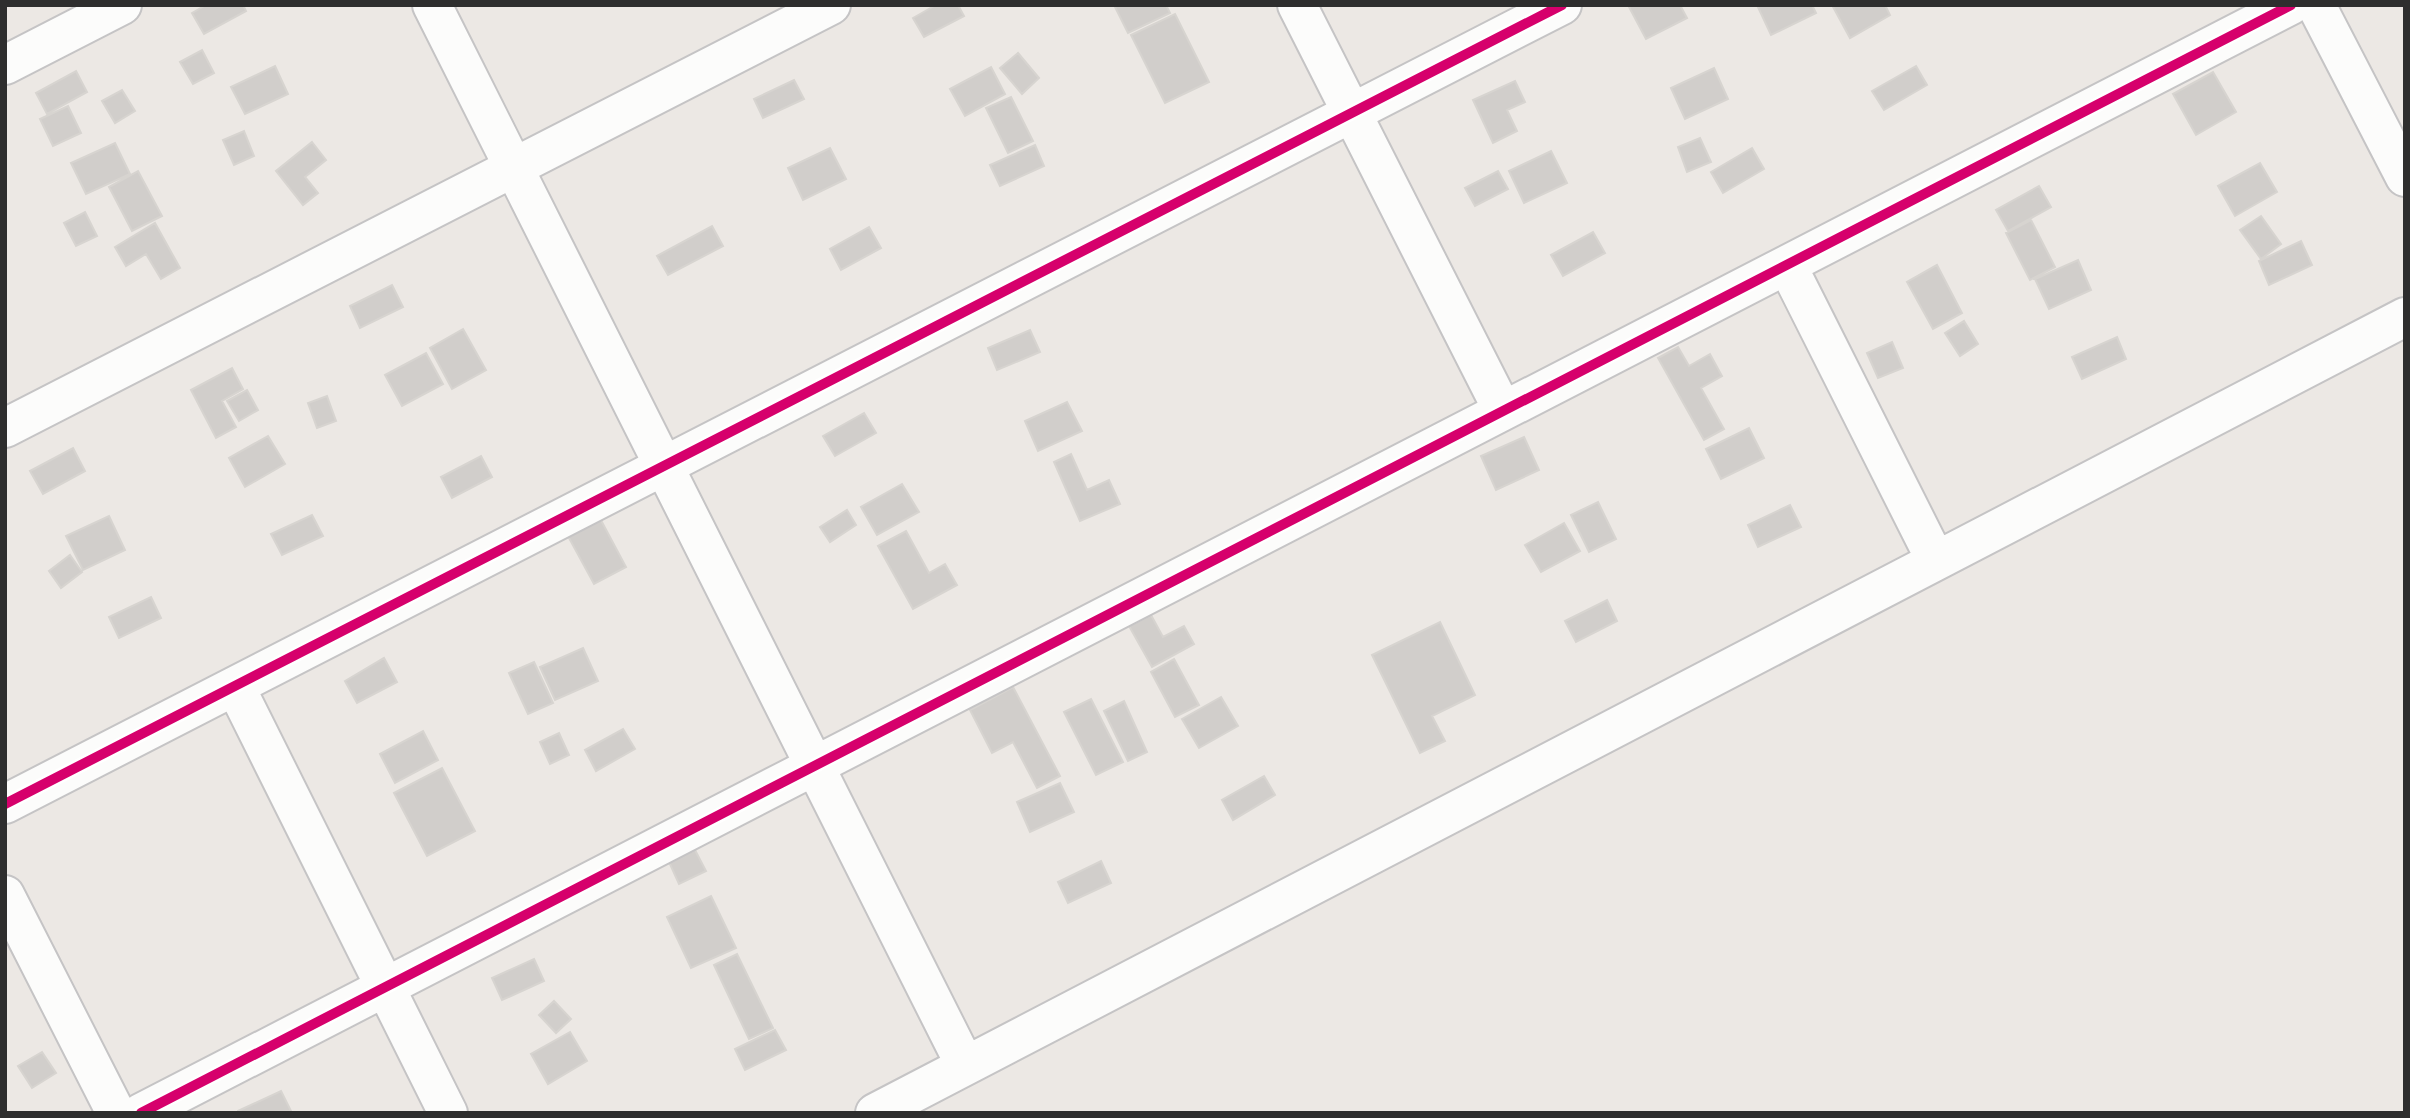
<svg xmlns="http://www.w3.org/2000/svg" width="2410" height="1118" font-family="'Noto Sans',sans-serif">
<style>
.building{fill:#d1cecb;stroke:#d7d4d0;stroke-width:2}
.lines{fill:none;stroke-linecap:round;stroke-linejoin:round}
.minor-casing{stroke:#c5c4c5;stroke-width:42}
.minor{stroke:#fcfcfb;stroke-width:38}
.cycleway-casing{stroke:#fff;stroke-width:15}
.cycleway{stroke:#d6006c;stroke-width:10}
</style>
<rect width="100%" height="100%" fill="#ece8e4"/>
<!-- building -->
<path class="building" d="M 206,5 L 243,5 L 246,11 L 204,34 L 192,13 Z
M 936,5 L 958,5 L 964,16 L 924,37 L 913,18 Z
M 1114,5 L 1166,5 L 1170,13 L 1128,33 Z
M 1633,5 L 1680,5 L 1687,18 L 1646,39 L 1629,7 Z
M 1757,5 L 1812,5 L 1816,13 L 1771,35 Z
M 1832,5 L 1885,5 L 1890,15 L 1850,38 Z
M 1175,14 L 1209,82 L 1165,103 L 1131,35 Z
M 202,50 L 214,73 L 193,84 L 180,62 Z
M 1018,53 L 1039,78 L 1022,94 L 1000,68 Z
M 275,66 L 288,94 L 245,114 L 231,87 Z
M 1916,66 L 1927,85 L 1884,110 L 1872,91 Z
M 991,67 L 1005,94 L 965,116 L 950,89 Z
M 1714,68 L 1728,99 L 1685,119 L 1671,88 Z
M 76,71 L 87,92 L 47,114 L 36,93 Z
M 2213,72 L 2236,112 L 2196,135 L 2173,94 Z
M 794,80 L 804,99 L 763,118 L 754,99 Z
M 1515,81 L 1525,102 L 1507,110 L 1517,131 L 1493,143 L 1473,100 Z
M 122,90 L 135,111 L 115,123 L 102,101 Z
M 1011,97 L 1033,141 L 1008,153 L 986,108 Z
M 68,106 L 81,133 L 53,146 L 40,119 Z
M 244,131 L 254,156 L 234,165 L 223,140 Z
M 1700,138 L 1711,162 L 1687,172 L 1678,147 Z
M 312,142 L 326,160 L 305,177 L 318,193 L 303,205 L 276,171 Z
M 115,143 L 130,174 L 86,194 L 71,163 Z
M 1035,145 L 1044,166 L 1000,186 L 990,165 Z
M 830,148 L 846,179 L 803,200 L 788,168 Z
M 1752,148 L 1764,169 L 1723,193 L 1711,172 Z
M 1551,151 L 1567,183 L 1524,203 L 1509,171 Z
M 2260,163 L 2277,192 L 2235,216 L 2218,186 Z
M 138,171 L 162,216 L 132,231 L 109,187 Z
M 1498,171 L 1508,189 L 1475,206 L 1465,188 Z
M 2039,186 L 2051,207 L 2008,231 L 1996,210 Z
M 85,212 L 97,236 L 76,246 L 64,223 Z
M 2261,216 L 2281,244 L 2261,259 L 2240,230 Z
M 2031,220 L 2055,267 L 2030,280 L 2006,233 Z
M 155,223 L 180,268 L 161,279 L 146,254 L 126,266 L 115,247 Z
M 712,226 L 723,246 L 668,275 L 657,256 Z
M 869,227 L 881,248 L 841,270 L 830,249 Z
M 1593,232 L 1605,253 L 1563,276 L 1551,255 Z
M 2301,241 L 2312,265 L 2269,285 L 2259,261 Z
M 2078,260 L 2091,290 L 2049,309 L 2035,279 Z
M 1937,265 L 1962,313 L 1933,329 L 1907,282 Z
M 392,285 L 403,307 L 360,328 L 350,306 Z
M 1964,321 L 1978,344 L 1960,356 L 1945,333 Z
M 463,329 L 486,370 L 452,389 L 430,348 Z
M 1030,330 L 1040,352 L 997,370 L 988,348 Z
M 2117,337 L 2126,359 L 2082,379 L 2072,357 Z
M 1892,342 L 1903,368 L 1878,378 L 1867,353 Z
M 1678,347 L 1689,366 L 1710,354 L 1722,376 L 1701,388 L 1724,429 L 1704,440 L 1658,358 Z
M 426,353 L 443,384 L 402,406 L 385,375 Z
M 232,368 L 243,389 L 222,401 L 236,427 L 216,438 L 191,390 Z
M 247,390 L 258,410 L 239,421 L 227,401 Z
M 327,396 L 336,421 L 317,428 L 308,403 Z
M 1067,402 L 1082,431 L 1038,451 L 1025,421 Z
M 864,413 L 876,433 L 835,456 L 823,436 Z
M 1749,428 L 1764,458 L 1721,479 L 1706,449 Z
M 268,436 L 285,464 L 245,487 L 229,458 Z
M 1524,437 L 1539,470 L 1496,490 L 1481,456 Z
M 73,448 L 85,471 L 43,494 L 30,471 Z
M 1071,454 L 1087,490 L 1109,480 L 1120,504 L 1080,521 L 1054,462 Z
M 481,456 L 492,477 L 452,498 L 441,477 Z
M 902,484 L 919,512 L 877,535 L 861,507 Z
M 1598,502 L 1616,539 L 1589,552 L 1571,515 Z
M 1790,505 L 1801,527 L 1758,547 L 1748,525 Z
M 595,509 L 626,567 L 594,584 L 563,527 Z
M 847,510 L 856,525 L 830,542 L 820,527 Z
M 312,515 L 323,536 L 282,555 L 271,534 Z
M 109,516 L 125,550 L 83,570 L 66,536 Z
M 1564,523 L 1580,551 L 1541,572 L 1525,545 Z
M 906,531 L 929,573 L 945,564 L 957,585 L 913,609 L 878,546 Z
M 70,555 L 82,572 L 61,588 L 49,571 Z
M 151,597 L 161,618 L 119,638 L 109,617 Z
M 1607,600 L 1617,621 L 1576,642 L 1565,621 Z
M 1151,615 L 1163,637 L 1184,626 L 1194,644 L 1152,667 L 1129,626 Z
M 1440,622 L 1475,695 L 1432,716 L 1445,741 L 1420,753 L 1372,655 Z
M 583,648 L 598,681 L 555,700 L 540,667 Z
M 384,658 L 397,682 L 357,703 L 345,681 Z
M 1174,659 L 1199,705 L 1175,717 L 1151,672 Z
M 534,662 L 553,703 L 528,714 L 509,673 Z
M 1013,687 L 1060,776 L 1037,788 L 1013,742 L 992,753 L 970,710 Z
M 1221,697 L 1238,726 L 1199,748 L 1182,719 Z
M 1091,699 L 1123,762 L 1096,775 L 1064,712 Z
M 1124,701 L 1147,752 L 1128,761 L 1104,711 Z
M 623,729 L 635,749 L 596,771 L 585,750 Z
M 423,731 L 438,760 L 395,783 L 380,754 Z
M 559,733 L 569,755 L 550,764 L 540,742 Z
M 442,768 L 475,831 L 427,856 L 394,793 Z
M 1264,776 L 1275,795 L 1233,820 L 1222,800 Z
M 1060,783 L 1074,812 L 1030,832 L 1017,802 Z
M 695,850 L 706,871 L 679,884 L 669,862 Z
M 1101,861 L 1111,883 L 1068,903 L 1058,882 Z
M 711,896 L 736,948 L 691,968 L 667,917 Z
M 737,954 L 773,1028 L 749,1039 L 714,965 Z
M 534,959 L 544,981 L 502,1000 L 492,978 Z
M 554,1001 L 571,1019 L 556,1033 L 539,1015 Z
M 775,1030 L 786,1050 L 745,1070 L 735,1049 Z
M 570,1032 L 587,1061 L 548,1084 L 531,1054 Z
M 42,1052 L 56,1073 L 32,1088 L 18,1066 Z
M 281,1091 L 291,1111 L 238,1113 L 238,1111 Z"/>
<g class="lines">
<!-- minor casing -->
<g class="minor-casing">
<path id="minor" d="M 432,5 L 965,1065
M 1297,5 L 1503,411
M 2316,5 L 2405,177
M 5,65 L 122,5
M 1787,265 L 1936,561
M 5,428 L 831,5
M 235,686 L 448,1113
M 5,804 L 1562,5
M 5,895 L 116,1113
M 141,1113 L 2291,5
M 875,1113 L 2405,317"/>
</g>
<!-- minor -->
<use href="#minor" class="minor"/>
<!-- cycleway casing -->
<g class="cycleway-casing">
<path id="cycleway" d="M 5,804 L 1562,5
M 141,1113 L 2291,5"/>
</g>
<!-- cycleway -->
<use href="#cycleway" class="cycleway"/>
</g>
<!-- border -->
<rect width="2410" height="1118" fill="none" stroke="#2e2e2e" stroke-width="14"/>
</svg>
